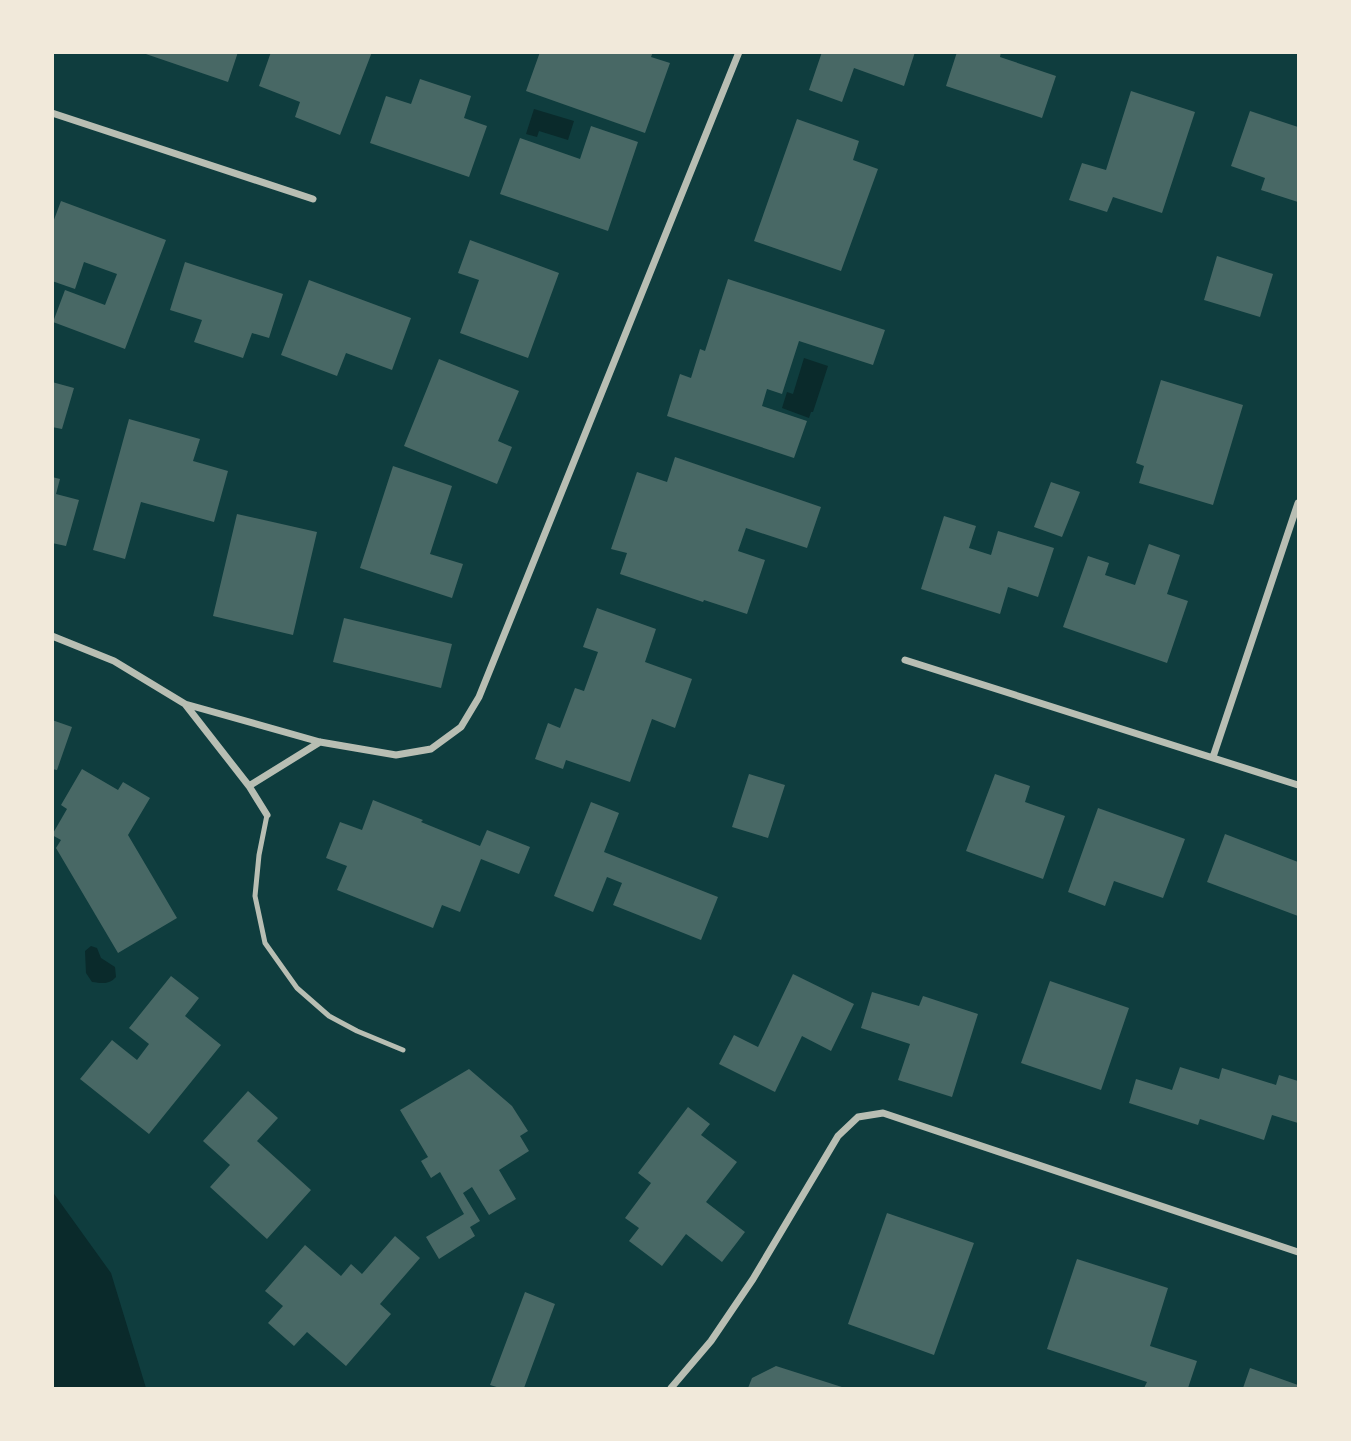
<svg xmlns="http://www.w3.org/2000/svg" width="1351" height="1441" font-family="Commissioner,sans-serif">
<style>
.water{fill:#0a2a2b}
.building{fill:#486865}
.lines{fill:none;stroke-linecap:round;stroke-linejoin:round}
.service{stroke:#b8beb3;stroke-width:5}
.minor{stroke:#b8beb3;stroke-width:7}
</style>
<rect width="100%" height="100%" fill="#0f3d3e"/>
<!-- water -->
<path class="water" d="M 534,109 L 574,121 L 568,140 L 539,131 L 537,137 L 526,134 Z
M 804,358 L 828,366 L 813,412 L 811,412 L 809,418 L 782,408 L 787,392 L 793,394 Z
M 91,946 L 97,948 L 101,958 L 115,967 L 116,977 C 109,985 102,983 92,982 L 86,973 L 85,951 Z
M 52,1191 L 111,1273 L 146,1388 L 53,1388 Z"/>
<!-- building -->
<path class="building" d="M 140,52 L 238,52 L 228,82 Z
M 271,52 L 372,52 L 340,135 L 295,117 L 300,102 L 259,86 Z
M 540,52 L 653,52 L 651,57 L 670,63 L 645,133 L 526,91 Z
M 822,52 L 915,52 L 904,86 L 854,68 L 842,102 L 809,90 Z
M 957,52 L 1001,52 L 1000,57 L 1056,76 L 1042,118 L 946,86 Z
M 420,79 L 471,96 L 464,118 L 487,126 L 469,177 L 370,143 L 386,96 L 411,104 Z
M 1131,91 L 1195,112 L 1162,213 L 1113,197 L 1107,212 L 1069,200 L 1082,163 L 1106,170 Z
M 1250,111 L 1298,127 L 1298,202 L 1261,190 L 1265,178 L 1231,166 Z
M 797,119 L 859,141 L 853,160 L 878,169 L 841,271 L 754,241 Z
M 591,126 L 638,142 L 608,231 L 500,194 L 520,138 L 580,159 Z
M 61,201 L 166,240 L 125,349 L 53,322 L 65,290 L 105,305 L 117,274 L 84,262 L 75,289 L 52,281 L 52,225 Z
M 470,240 L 559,273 L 528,358 L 460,333 L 479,280 L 458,273 Z
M 1217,256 L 1273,274 L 1260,317 L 1204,300 Z
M 185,262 L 283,294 L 269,338 L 252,333 L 243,358 L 194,342 L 202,320 L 170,310 Z
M 728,279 L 885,330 L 873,365 L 799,341 L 782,394 L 767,389 L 762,406 L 807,421 L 794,458 L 667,416 L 680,374 L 691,378 L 700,349 L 705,351 Z
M 309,280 L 411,318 L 392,370 L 346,353 L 337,376 L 281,355 Z
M 439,359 L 519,391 L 498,441 L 512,447 L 497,484 L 404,446 Z
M 1161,380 L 1243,405 L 1213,505 L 1139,483 L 1144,466 L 1136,463 Z
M 52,382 L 74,388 L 62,429 L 52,427 Z
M 129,419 L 200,439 L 193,461 L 228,471 L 214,522 L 141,502 L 125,559 L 93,550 Z
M 675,457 L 821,507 L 807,548 L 746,528 L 738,551 L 765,560 L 747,614 L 704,600 L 703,602 L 620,574 L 627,553 L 611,549 L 637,472 L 667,482 Z
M 393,466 L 452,486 L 430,554 L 463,564 L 452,598 L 360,568 Z
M 52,477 L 60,479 L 56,494 L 79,500 L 66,546 L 52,543 Z
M 1051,482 L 1080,492 L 1062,537 L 1034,527 Z
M 237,514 L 317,532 L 293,635 L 213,616 Z
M 944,516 L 976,526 L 969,548 L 991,555 L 998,531 L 1054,548 L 1038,597 L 1008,587 L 1000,614 L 921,589 Z
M 1149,544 L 1180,555 L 1167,594 L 1188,601 L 1167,663 L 1063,627 L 1088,556 L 1109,563 L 1105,575 L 1135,585 Z
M 597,608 L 656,629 L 645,662 L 692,679 L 675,728 L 652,719 L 630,782 L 566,760 L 563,769 L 535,759 L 548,723 L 560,728 L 575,688 L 584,691 L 598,652 L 583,647 Z
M 344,618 L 452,644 L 441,688 L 333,662 Z
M 52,720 L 72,727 L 57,770 L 52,769 Z
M 82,769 L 118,790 L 123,782 L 150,798 L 128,835 L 177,918 L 118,953 L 56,848 L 61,840 L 52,835 L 67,809 L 61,805 Z
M 749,774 L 785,785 L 768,838 L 732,827 Z
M 995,774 L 1030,786 L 1025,802 L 1065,816 L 1043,879 L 966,851 Z
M 373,800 L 423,820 L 421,822 L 480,846 L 487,830 L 530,847 L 519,874 L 481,859 L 460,912 L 442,905 L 433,928 L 337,890 L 347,866 L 326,858 L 340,822 L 362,830 Z
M 591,802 L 619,813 L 604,852 L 718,897 L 701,940 L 613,905 L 622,883 L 607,877 L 593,912 L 554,896 Z
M 1098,808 L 1185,839 L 1163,898 L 1114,881 L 1105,906 L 1068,892 Z
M 1225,834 L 1298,862 L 1298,916 L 1207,882 Z
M 793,974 L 854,1004 L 831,1051 L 802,1036 L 775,1092 L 719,1064 L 734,1035 L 758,1047 Z
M 171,976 L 199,998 L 185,1016 L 221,1045 L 149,1134 L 80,1079 L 112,1040 L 137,1060 L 149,1044 L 129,1028 Z
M 1050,981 L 1129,1008 L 1101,1090 L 1021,1063 Z
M 872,992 L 919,1006 L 923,996 L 978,1014 L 952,1097 L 898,1080 L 910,1044 L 861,1028 Z
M 1180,1067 L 1219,1079 L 1222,1068 L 1276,1085 L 1279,1075 L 1298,1081 L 1298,1123 L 1272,1115 L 1264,1140 L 1200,1119 L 1198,1125 L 1129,1103 L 1136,1079 L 1172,1090 Z
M 469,1069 L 512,1106 L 528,1131 L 520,1136 L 529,1151 L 499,1170 L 516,1199 L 489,1215 L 472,1187 L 463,1193 L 480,1221 L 470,1227 L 475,1236 L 439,1259 L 426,1237 L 464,1214 L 440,1172 L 431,1178 L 421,1161 L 428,1157 L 400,1110 Z
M 248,1091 L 278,1118 L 257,1141 L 311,1190 L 267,1239 L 210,1187 L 230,1165 L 203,1141 Z
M 688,1107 L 710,1124 L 701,1135 L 737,1162 L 706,1202 L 745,1232 L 722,1262 L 686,1234 L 662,1266 L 629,1241 L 639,1228 L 625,1218 L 651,1183 L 638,1173 Z
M 887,1213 L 974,1243 L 934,1355 L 848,1324 Z
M 395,1236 L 420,1258 L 380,1304 L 391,1314 L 346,1366 L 307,1332 L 294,1346 L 268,1323 L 283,1306 L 265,1291 L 305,1245 L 341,1276 L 351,1264 L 362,1274 Z
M 1077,1259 L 1168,1288 L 1150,1346 L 1197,1361 L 1188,1388 L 1144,1388 L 1147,1382 L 1047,1349 Z
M 525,1292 L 555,1304 L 524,1388 L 500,1388 L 490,1385 Z
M 776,1366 L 845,1388 L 748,1388 L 752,1378 Z
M 1250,1368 L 1298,1385 L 1298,1388 L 1243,1388 Z"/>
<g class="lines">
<!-- service -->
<path class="service" d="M 267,815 L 259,855 L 255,896 L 265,943 L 297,988 L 329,1016 L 357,1031 L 403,1050"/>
<!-- minor -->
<path class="minor" d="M 52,113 L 313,199
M 52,636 L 114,661 L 185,704 L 320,742 L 396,755 L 431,749 L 461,727 L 479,697 L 739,52
M 905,660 L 1298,785
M 185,704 L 249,786 L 267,815
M 1213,757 L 1298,503
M 249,786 L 320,742
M 671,1388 L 711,1341 L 753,1279 L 838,1136 L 858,1117 L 883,1113 L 1298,1252"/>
</g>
<!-- border -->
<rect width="1351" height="1441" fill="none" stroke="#f1e9da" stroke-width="108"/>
</svg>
